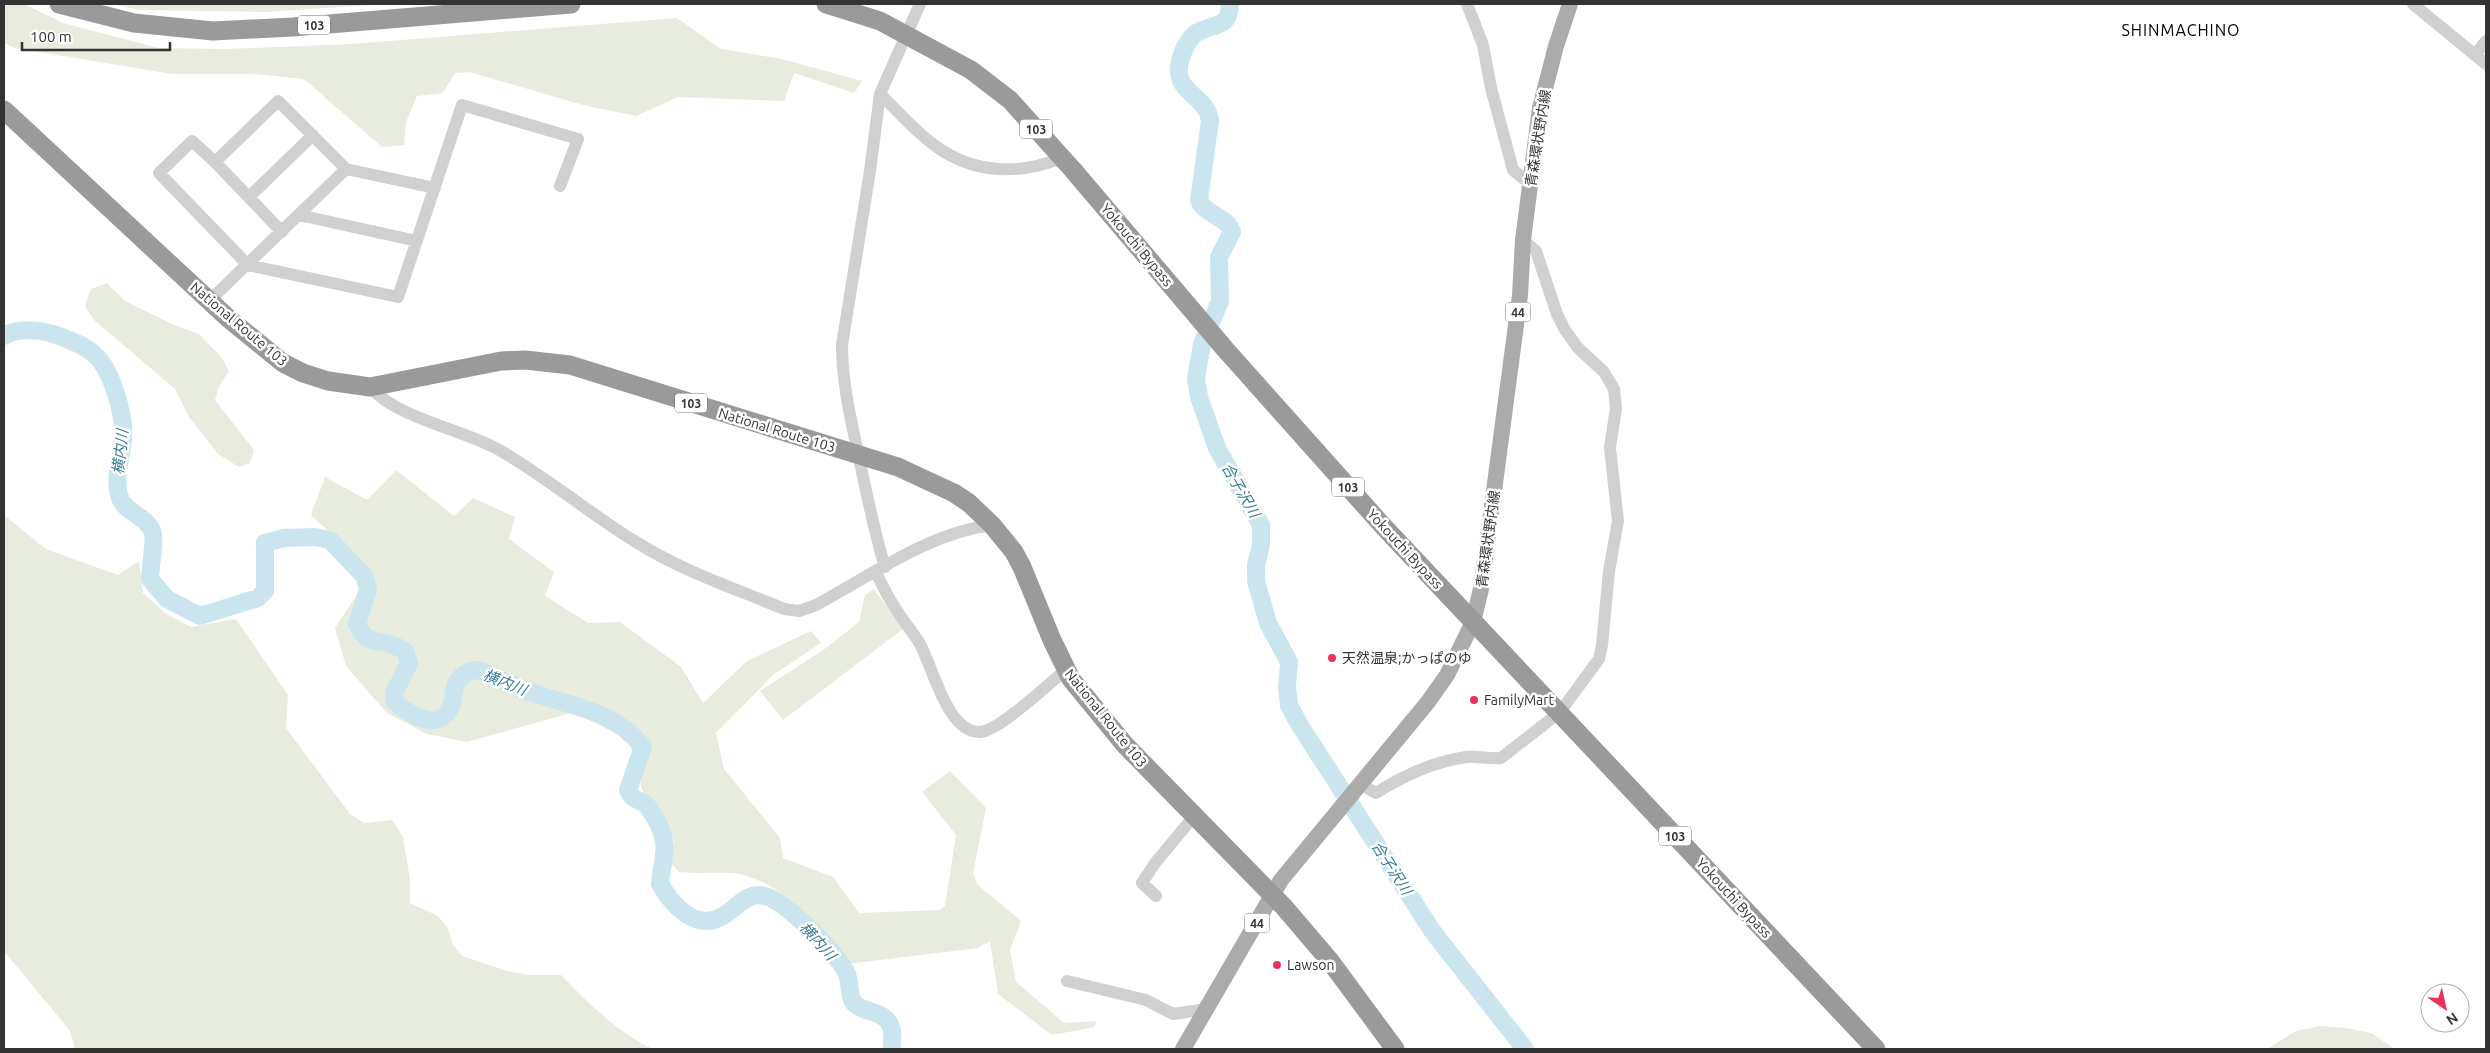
<svg xmlns="http://www.w3.org/2000/svg" width="2490" height="1053" font-family="Ubuntu,'Noto Sans JP',sans-serif">
<style>
.green{fill:#e8ecde}
.lines{fill:none;stroke-linecap:round;stroke-linejoin:round}
.river{stroke:#cae5ed;stroke-width:18}
.minor{stroke:#d0d0d0;stroke-width:12}
.major{stroke:#ababab;stroke-width:16}
.highway{stroke:#9a9a9a;stroke-width:19}
.poi-dot{fill:#ee3159;stroke:#fff;stroke-width:2}
.labels{text-anchor:middle;dominant-baseline:central;stroke-width:5;stroke-linejoin:round;paint-order:stroke}
.shield{fill:#fff;stroke:#707070;stroke-width:1}
.shield-label{font-size:12px;font-weight:bold;fill:#333}
.street-label{font-size:14px;fill:#333;stroke:#fff}
.poi-label{font-size:14px;fill:#333;stroke:#fff;text-anchor:start}
.water-label{font-size:15px;font-style:italic;fill:#397d94;stroke:#fff}
.quarter-label{font-size:16px;letter-spacing:1px;fill:#000;stroke:#fff}
</style>
<rect width="100%" height="100%" fill="#fff"/>
<!-- green -->
<path class="green" d="M 4,4 L 24,4 L 63,23 L 159,48 L 227,49 L 352,44 L 677,18 L 721,49 L 782,59 L 862,81 L 854,93 L 794,73 L 784,101 L 678,97 L 636,116 L 587,106 L 469,72 L 455,73 L 443,93 L 417,96 L 406,122 L 404,145 L 382,147 L 304,79 L 254,74 L 172,74 L 15,48 L 4,43 Z
M 114,4 L 386,4 L 266,12 L 138,10 Z
M 107,283 L 125,301 L 174,325 L 199,334 L 222,358 L 229,371 L 219,386 L 215,400 L 254,450 L 250,463 L 239,467 L 218,454 L 189,417 L 175,389 L 94,320 L 85,306 L 91,289 Z
M 396,470 L 454,516 L 473,498 L 515,517 L 509,539 L 554,572 L 545,596 L 588,623 L 620,622 L 681,667 L 703,703 L 747,661 L 811,631 L 821,643 L 773,675 L 716,733 L 724,769 L 780,838 L 783,858 L 833,877 L 859,913 L 939,910 L 945,906 L 956,835 L 922,792 L 950,771 L 986,808 L 973,873 L 978,885 L 1021,921 L 1010,950 L 1016,982 L 1064,1023 L 1096,1021 L 1095,1027 L 1052,1035 L 998,994 L 990,941 L 978,948 L 847,964 C 826,927 777,878 733,873 C 715,872 697,874 679,872 L 670,862 L 674,842 L 641,788 L 640,764 L 625,738 L 574,712 L 467,742 L 427,734 L 387,713 L 346,666 L 335,628 L 362,587 L 360,561 L 311,515 L 325,477 L 367,500 Z
M 4,515 L 46,549 L 118,575 L 139,561 L 143,593 L 165,613 L 191,627 L 236,619 L 288,695 L 286,728 L 350,814 L 364,823 L 392,820 L 403,837 L 410,880 L 410,903 L 438,916 L 448,928 L 453,945 L 462,956 L 507,971 L 531,975 L 561,975 C 588,1003 618,1033 653,1049 L 75,1049 L 70,1031 L 4,951 Z
M 874,589 L 903,629 L 783,720 L 760,691 L 826,648 L 859,622 L 865,595 Z
M 2320,1026 L 2346,1028 L 2371,1033 L 2395,1049 L 2267,1049 L 2296,1031 Z"/>
<g class="lines">
<!-- river -->
<path class="river" d="M 1230,4 C 1229,28 1217,23 1200,31 C 1191,35 1187,43 1183,52 C 1166,94 1206,91 1210,121 L 1199,200 C 1205,216 1227,215 1232,232 L 1219,257 L 1220,301 L 1202,344 L 1196,379 L 1199,397 L 1217,448 L 1261,525 L 1261,545 L 1256,565 L 1256,581 L 1268,623 L 1289,662 L 1287,687 L 1289,705 L 1299,724 L 1433,932 L 1525,1049
M 4,336 C 18,327 44,330 59,336 C 72,341 86,346 96,356 C 112,371 125,416 123,438 C 122,458 114,474 119,495 C 123,513 149,516 153,534 C 155,540 150,569 150,579 L 167,599 L 200,616 L 258,598 L 265,591 L 265,543 L 284,538 L 315,537 L 330,540 L 365,577 L 368,590 L 357,624 C 367,644 371,639 390,644 C 395,645 400,649 405,651 L 409,663 L 394,693 L 394,701 C 409,714 439,734 451,706 C 454,699 453,691 456,684 C 459,677 468,670 477,670 C 484,671 513,686 522,689 C 565,706 613,708 643,747 L 628,790 C 631,799 638,799 645,804 C 651,809 654,817 658,823 C 670,848 662,859 660,884 C 672,905 696,932 723,916 C 737,908 747,891 765,896 C 785,900 839,955 847,974 C 850,982 849,992 852,1000 C 860,1015 885,1008 891,1027 C 894,1034 891,1042 892,1049"/>
<!-- minor -->
<path class="minor" d="M 1467,4 L 1483,45 L 1491,88 L 1513,170 L 1529,183
M 2413,4 L 2486,64
M 2475,55 L 2486,41
M 880,94 C 898,111 916,133 937,147 C 975,174 1019,175 1062,158
M 215,162 L 282,232
M 435,188 L 346,169 L 278,101 L 215,162 L 192,141 L 159,173 L 248,265 L 398,297 C 419,233 441,169 462,105 L 578,139 L 560,186
M 249,197 L 313,135
M 299,215 L 417,241
M 209,301 L 346,169
M 370,387 C 398,419 463,429 501,451 C 548,478 590,514 636,542 C 682,571 734,588 784,609 L 799,611 L 816,605 C 872,575 928,533 992,525
M 885,567 C 874,531 867,495 859,458 C 851,420 842,383 842,345 L 870,171 L 880,94 L 920,4
M 876,572 C 882,585 888,598 896,609 C 903,621 913,632 920,644 C 932,665 947,733 980,732 C 999,731 1049,683 1066,670
M 1360,784 L 1376,793 C 1404,775 1433,762 1466,757 C 1477,756 1489,759 1501,758 L 1560,712 L 1599,659 L 1602,645 L 1609,571 L 1618,521 L 1610,448 L 1616,408 L 1614,389 L 1604,372 L 1578,348 L 1565,330 L 1557,314 L 1536,251 L 1523,240
M 1156,896 L 1142,883 L 1155,863 L 1195,815
M 1067,981 L 1146,1000 L 1173,1014 L 1206,1009"/>
<!-- major -->
<path class="major" d="M 1183,1049 L 1281,880 L 1428,702 L 1447,675 L 1473,622 L 1481,589 L 1520,295 L 1523,240 L 1540,108 L 1556,46 L 1570,4"/>
<!-- highway -->
<path class="highway" d="M 59,4 L 134,23 L 213,31 L 293,27 L 571,4
M 826,4 L 880,21 L 971,70 L 1010,100 L 1073,170 L 1225,349 L 1383,526 L 1876,1049
M 4,110 L 229,319 L 283,363 L 303,373 L 328,381 L 370,387 L 501,361 L 525,360 L 570,365 L 898,467 L 954,493 L 969,503 L 992,525 L 1014,552 L 1022,567 L 1052,640 L 1071,679 L 1125,745 L 1284,907 L 1330,961 L 1395,1049"/>
</g>
<!-- markers -->
<g class="poi-dot">
<circle cx="1332" cy="658" r="5"/>
<circle cx="1474" cy="700" r="5"/>
<circle cx="1277" cy="965" r="5"/>
</g>
<g class="labels">
<!-- shield labels -->
<g class="shield">
<rect x="298" y="15.5" width="32" height="19" rx="4"/>
<rect x="1020" y="119.5" width="32" height="19" rx="4"/>
<rect x="1505.5" y="302.5" width="25" height="19" rx="4"/>
<rect x="675" y="393.5" width="32" height="19" rx="4"/>
<rect x="1332" y="477.5" width="32" height="19" rx="4"/>
<rect x="1659" y="826.5" width="32" height="19" rx="4"/>
<rect x="1244.5" y="913.5" width="25" height="19" rx="4"/>
</g>
<g class="shield-label">
<text x="314" y="25">103</text>
<text x="1036" y="129">103</text>
<text x="1518" y="312">44</text>
<text x="691" y="403">103</text>
<text x="1348" y="487">103</text>
<text x="1675" y="836">103</text>
<text x="1257" y="923">44</text>
</g>
<!-- street labels -->
<g class="street-label">
<text transform="translate(1538 138) rotate(-81)">青森環状野内線</text>
<text transform="translate(1137 245) rotate(50)">Yokouchi Bypass</text>
<text transform="translate(239 324) rotate(40)">National Route 103</text>
<text transform="translate(777 430) rotate(17)">National Route 103</text>
<text transform="translate(1488 539) rotate(-82)">青森環状野内線</text>
<text transform="translate(1405 549) rotate(47)">Yokouchi Bypass</text>
<text transform="translate(1106 718) rotate(51)">National Route 103</text>
<text transform="translate(1734 898) rotate(47)">Yokouchi Bypass</text>
</g>
<!-- poi labels -->
<g class="poi-label">
<text x="1342" y="658">天然温泉;かっぱのゆ</text>
<text x="1484" y="700">FamilyMart</text>
<text x="1287" y="965">Lawson</text>
</g>
<!-- water labels -->
<g class="water-label">
<text transform="translate(120 452) rotate(-84)">横内川</text>
<text transform="translate(1241 490) rotate(60)">合子沢川</text>
<text transform="translate(505 682) rotate(22)">横内川</text>
<text transform="translate(1392 868) rotate(57)">合子沢川</text>
<text transform="translate(818 941) rotate(48)">横内川</text>
</g>
<!-- quarter labels -->
<g class="quarter-label">
<text x="2181" y="30">SHINMACHINO</text>
</g>
</g>
<!-- border -->
<rect width="2490" height="1053" fill="none" stroke="#333333" stroke-width="10"/>
<!-- north arrow -->
<g transform="translate(2445 1008) rotate(146)"><circle r="24" fill="#ffffff" stroke="#adadad"/>
<path d="M0-4L9 19L0 12L-9 19Z" fill="#ee3159"/>
<text y="-8" font-size="14" font-weight="bold" text-anchor="middle" fill="#333333">N</text>
</g>
<!-- scale -->
<path d="M22 42v8h148v-8" fill="none" stroke="#333333" stroke-width="2.5"/>
<text x="30" y="42" font-size="15" fill="#333333" stroke="#ffffff" stroke-width="4" paint-order="stroke">100 m</text>
</svg>
